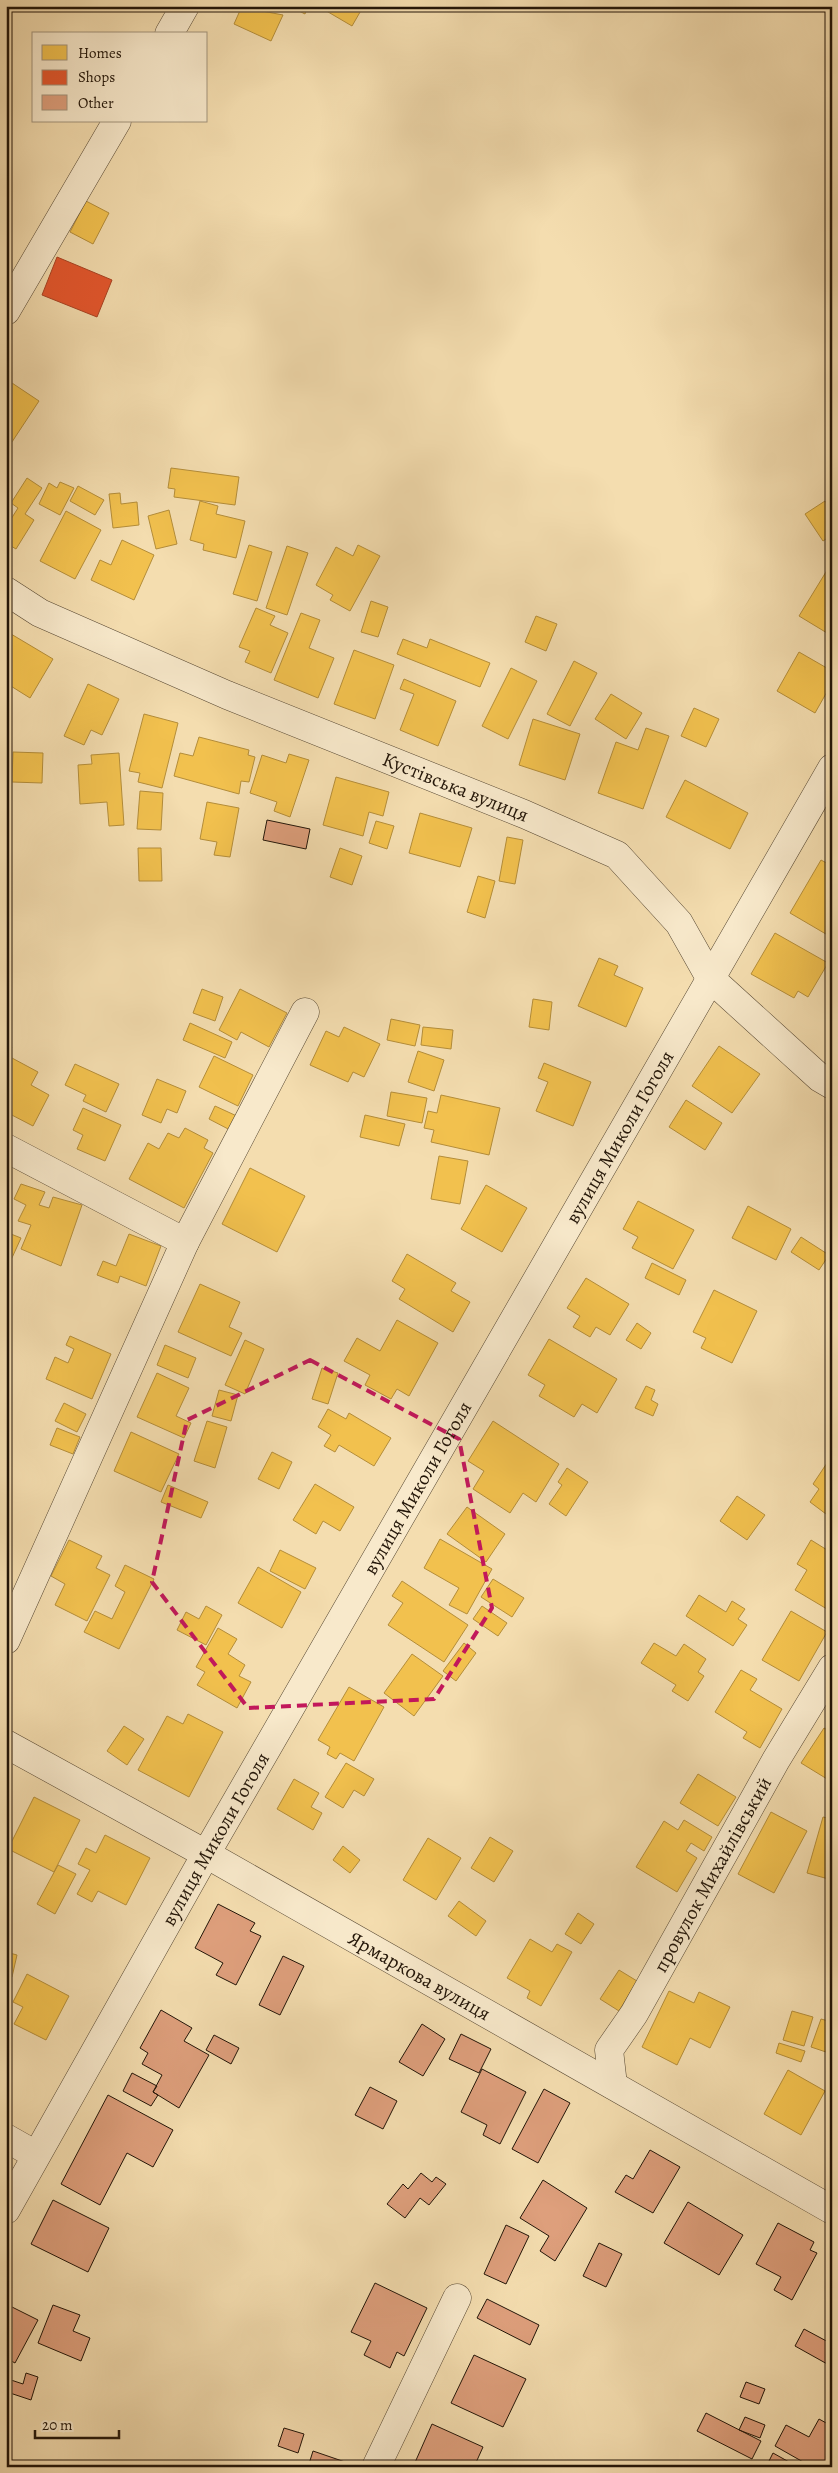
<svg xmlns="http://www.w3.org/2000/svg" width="838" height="2473" font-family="Alegreya,serif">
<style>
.homes{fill:#f2c14e;stroke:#b48d39}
.shops{fill:#e4572e;stroke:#aa4323}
.building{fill:#de9f7c;stroke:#221508}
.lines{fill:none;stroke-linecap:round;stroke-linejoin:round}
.street-casing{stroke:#564732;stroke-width:29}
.street{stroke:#f8e9cb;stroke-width:28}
.marked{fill:none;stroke:#c2185b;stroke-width:4;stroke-dasharray:10 6;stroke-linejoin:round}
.labels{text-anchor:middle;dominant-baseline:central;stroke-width:5;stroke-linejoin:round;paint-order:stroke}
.street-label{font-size:20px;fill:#221508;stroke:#f8e9cb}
</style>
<rect width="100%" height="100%" fill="#f4ddaf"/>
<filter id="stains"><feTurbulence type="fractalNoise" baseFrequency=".004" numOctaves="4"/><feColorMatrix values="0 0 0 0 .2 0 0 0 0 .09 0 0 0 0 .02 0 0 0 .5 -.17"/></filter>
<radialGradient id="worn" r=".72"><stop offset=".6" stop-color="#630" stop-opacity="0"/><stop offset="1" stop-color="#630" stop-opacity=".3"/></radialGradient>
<!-- homes -->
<path class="homes" d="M 242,6 L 256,6 L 262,11 L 283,15 L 271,41 L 234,24 Z
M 289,6 L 308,6 L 305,14 Z
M 325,6 L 361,6 L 363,7 L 352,26 L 323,9 Z
M 86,201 L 109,213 L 93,244 L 70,232 Z
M 6,379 L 39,401 L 6,451 Z
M 171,468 L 239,477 L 235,505 L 174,497 L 175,489 L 168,488 Z
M 27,478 L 42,488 L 25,514 L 34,520 L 16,549 L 6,543 L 6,527 L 18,508 L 11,503 Z
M 60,482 L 74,488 L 60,515 L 39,504 L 49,483 L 57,488 Z
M 78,486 L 104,500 L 95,515 L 70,501 Z
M 120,493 L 121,504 L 137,502 L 139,525 L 113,528 L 109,494 Z
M 200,501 L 218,506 L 216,514 L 245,521 L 236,558 L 203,550 L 204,544 L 190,540 Z
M 825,501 L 832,511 L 832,535 L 823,541 L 805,514 Z
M 169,510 L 177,544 L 156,549 L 148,516 Z
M 66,511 L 101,530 L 75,579 L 40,561 Z
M 122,540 L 154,555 L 134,600 L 91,580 L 100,560 L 111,565 Z
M 249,545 L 272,552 L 257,601 L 233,594 Z
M 358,545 L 380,556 L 350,611 L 330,600 L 333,595 L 316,585 L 336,547 L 353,556 Z
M 287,546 L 308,553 L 287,615 L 266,608 Z
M 829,567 L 832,568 L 832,636 L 799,616 Z
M 371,601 L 388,607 L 378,637 L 361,632 Z
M 256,608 L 275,616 L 270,625 L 288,633 L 271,673 L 245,662 L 250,651 L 239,647 Z
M 301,613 L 320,620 L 309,648 L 334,658 L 318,698 L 274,680 Z
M 536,616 L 557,624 L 546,651 L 525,642 Z
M 6,631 L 53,659 L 30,698 L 6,683 Z
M 403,639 L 427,648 L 430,639 L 490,663 L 480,687 L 397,654 Z
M 354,650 L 394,665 L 375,719 L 334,704 Z
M 799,652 L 832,671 L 832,683 L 815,713 L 777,691 Z
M 574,661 L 597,673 L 570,726 L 547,714 Z
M 511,668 L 537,681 L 508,739 L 482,726 Z
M 404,679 L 456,701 L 438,746 L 400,730 L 414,694 L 400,689 Z
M 88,684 L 119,699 L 102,735 L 91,730 L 84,745 L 64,736 Z
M 611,694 L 642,713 L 626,739 L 595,719 Z
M 694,708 L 719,719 L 706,747 L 681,736 Z
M 144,714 L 178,723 L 162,788 L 138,782 L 140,773 L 129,771 Z
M 533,719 L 580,734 L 565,780 L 519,765 Z
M 646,728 L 669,736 L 643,809 L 598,793 L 616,742 L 638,750 Z
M 199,737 L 249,750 L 248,755 L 255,757 L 249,782 L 241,781 L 239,794 L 174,776 L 180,753 L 193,756 Z
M 13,752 L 43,753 L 42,783 L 12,782 Z
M 119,753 L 124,825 L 109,826 L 107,802 L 80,804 L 78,765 L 92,764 L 91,755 Z
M 289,754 L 309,760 L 290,817 L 274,811 L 277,802 L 250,793 L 262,755 L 286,763 Z
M 336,777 L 389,792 L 383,816 L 369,812 L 363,836 L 323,825 Z
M 685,780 L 748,813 L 730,849 L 666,817 Z
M 140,791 L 163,793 L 161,830 L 137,829 Z
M 207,802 L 239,808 L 230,857 L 214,855 L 217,842 L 200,839 Z
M 420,813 L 472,828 L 460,867 L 409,853 Z
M 376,821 L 394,826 L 387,849 L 369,843 Z
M 507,837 L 523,840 L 515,884 L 499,881 Z
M 138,848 L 161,848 L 162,881 L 139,881 Z
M 340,848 L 362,856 L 352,885 L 330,877 Z
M 821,860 L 832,866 L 831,937 L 790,913 Z
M 478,876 L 495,881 L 485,918 L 467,912 Z
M 775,933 L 828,963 L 808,997 L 798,991 L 794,998 L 751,974 Z
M 599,958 L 618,966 L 614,975 L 643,988 L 626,1027 L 578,1006 Z
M 202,989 L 223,997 L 215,1021 L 193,1013 Z
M 240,989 L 287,1013 L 269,1047 L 241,1032 L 237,1040 L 219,1030 Z
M 533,999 L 552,1002 L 549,1030 L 529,1027 Z
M 391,1019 L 420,1025 L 415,1046 L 387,1040 Z
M 190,1023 L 232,1042 L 225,1058 L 183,1040 Z
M 344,1027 L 380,1044 L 364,1077 L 353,1072 L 348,1082 L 310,1065 L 326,1031 L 339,1037 Z
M 423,1027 L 453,1030 L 451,1049 L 421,1045 Z
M 6,1043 L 12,1047 L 6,1058 Z
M 719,1046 L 760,1074 L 732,1113 L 692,1086 Z
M 418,1051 L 444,1060 L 434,1091 L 408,1082 Z
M 214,1056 L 253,1075 L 238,1106 L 199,1087 Z
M 12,1058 L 38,1072 L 31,1085 L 49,1095 L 33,1126 L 6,1112 L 6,1093 L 11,1083 L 6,1080 L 6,1071 Z
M 544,1063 L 591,1082 L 573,1126 L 536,1111 L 548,1082 L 538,1078 Z
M 75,1064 L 119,1084 L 106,1112 L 83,1101 L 86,1095 L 65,1085 Z
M 157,1079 L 186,1091 L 177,1113 L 167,1109 L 161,1123 L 142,1115 Z
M 391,1092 L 427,1098 L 422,1123 L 387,1116 Z
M 441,1095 L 500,1108 L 489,1155 L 431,1142 L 434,1130 L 424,1128 L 428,1111 L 437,1113 Z
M 686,1100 L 722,1123 L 705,1150 L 669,1127 Z
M 215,1106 L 239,1117 L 232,1131 L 209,1119 Z
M 83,1108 L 121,1125 L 105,1161 L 77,1149 L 83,1135 L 73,1130 Z
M 365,1115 L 405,1124 L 399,1146 L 360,1137 Z
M 185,1128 L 208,1140 L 204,1148 L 213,1153 L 184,1208 L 129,1179 L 148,1143 L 159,1149 L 168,1133 L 179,1138 Z
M 439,1156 L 468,1161 L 460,1204 L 431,1199 Z
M 250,1168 L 305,1196 L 277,1252 L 222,1224 Z
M 21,1184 L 45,1192 L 39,1205 L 49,1208 L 53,1197 L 82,1205 L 61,1266 L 21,1249 L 31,1225 L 18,1221 L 26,1205 L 14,1199 Z
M 486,1185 L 527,1208 L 502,1252 L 461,1229 Z
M 638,1201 L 694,1230 L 673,1269 L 632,1248 L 638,1237 L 623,1229 Z
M 748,1206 L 791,1229 L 776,1260 L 732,1238 Z
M 6,1232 L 21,1238 L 6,1271 Z
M 129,1234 L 161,1246 L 146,1286 L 120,1276 L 118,1283 L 97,1275 L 103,1261 L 116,1266 Z
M 801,1237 L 829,1255 L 819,1270 L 791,1252 Z
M 407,1254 L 456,1283 L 451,1291 L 470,1302 L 453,1332 L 399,1299 L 405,1289 L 392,1281 Z
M 652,1263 L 686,1280 L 679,1295 L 645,1278 Z
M 586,1278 L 629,1304 L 610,1335 L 596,1327 L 590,1337 L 573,1327 L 580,1316 L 567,1308 Z
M 200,1284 L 240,1302 L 229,1327 L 242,1333 L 231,1356 L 178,1332 Z
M 714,1290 L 757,1311 L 732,1363 L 701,1348 L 706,1338 L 693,1332 Z
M 397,1320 L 438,1343 L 409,1396 L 397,1389 L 391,1399 L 365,1385 L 370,1375 L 344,1361 L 357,1338 L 380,1351 Z
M 637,1323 L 651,1333 L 641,1349 L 626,1340 Z
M 70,1336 L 111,1354 L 92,1399 L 46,1379 L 55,1357 L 68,1363 L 74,1349 L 66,1345 Z
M 549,1339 L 617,1379 L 597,1413 L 582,1404 L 574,1417 L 539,1396 L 545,1385 L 528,1375 Z
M 245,1340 L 264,1349 L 245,1394 L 225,1385 Z
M 165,1345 L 196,1358 L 188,1378 L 157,1365 Z
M 322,1368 L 338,1373 L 328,1404 L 312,1399 Z
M 157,1373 L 189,1388 L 176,1416 L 191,1423 L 184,1438 L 137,1417 Z
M 646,1386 L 655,1390 L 651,1400 L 658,1404 L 653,1416 L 635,1408 Z
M 219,1390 L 238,1395 L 231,1421 L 212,1416 Z
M 64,1403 L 86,1414 L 77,1432 L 55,1421 Z
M 328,1409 L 346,1419 L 349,1413 L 391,1438 L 374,1466 L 339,1445 L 335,1452 L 324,1446 L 331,1435 L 318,1427 Z
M 207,1421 L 227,1427 L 215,1468 L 194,1461 Z
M 493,1421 L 559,1464 L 536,1502 L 523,1493 L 510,1513 L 473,1489 L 484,1471 L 468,1461 Z
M 57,1428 L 80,1437 L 73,1454 L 50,1445 Z
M 131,1432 L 179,1454 L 161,1492 L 114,1471 Z
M 272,1452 L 292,1462 L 279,1489 L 258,1479 Z
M 829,1460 L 832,1462 L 830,1517 L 810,1502 L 819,1489 L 813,1484 Z
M 567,1468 L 588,1482 L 566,1516 L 549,1504 L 562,1485 L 558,1482 Z
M 315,1484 L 354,1507 L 340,1531 L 323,1521 L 316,1534 L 293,1520 Z
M 168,1485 L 208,1502 L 201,1518 L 161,1502 Z
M 737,1496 L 765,1515 L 747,1540 L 720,1521 Z
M 467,1507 L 505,1534 L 486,1562 L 447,1534 Z
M 440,1539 L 492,1569 L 467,1614 L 449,1605 L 459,1588 L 424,1568 Z
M 69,1540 L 102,1556 L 96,1568 L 110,1575 L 87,1621 L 55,1605 L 65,1584 L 51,1576 Z
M 811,1540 L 832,1553 L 832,1612 L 795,1590 L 807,1570 L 797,1564 Z
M 280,1550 L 316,1568 L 305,1589 L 270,1571 Z
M 125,1565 L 154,1579 L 119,1649 L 84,1632 L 95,1611 L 112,1619 L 125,1592 L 115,1586 Z
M 258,1567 L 301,1592 L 282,1628 L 238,1603 Z
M 493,1579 L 524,1598 L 512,1617 L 481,1597 Z
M 402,1581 L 468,1625 L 444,1662 L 388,1625 L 403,1603 L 392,1596 Z
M 699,1595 L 726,1612 L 732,1601 L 745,1609 L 738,1619 L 747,1625 L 733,1646 L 686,1616 Z
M 206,1606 L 222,1615 L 206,1645 L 177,1630 L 186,1612 L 199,1619 Z
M 482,1606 L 507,1623 L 498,1636 L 473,1619 Z
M 791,1611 L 827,1632 L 799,1681 L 762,1660 Z
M 218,1628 L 237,1639 L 228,1654 L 245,1665 L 239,1676 L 251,1682 L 237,1708 L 197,1685 L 205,1672 L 196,1667 Z
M 464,1643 L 476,1653 L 456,1681 L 443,1671 Z
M 654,1643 L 676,1656 L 684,1644 L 706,1659 L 698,1672 L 704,1676 L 688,1701 L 672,1691 L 676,1685 L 641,1663 Z
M 412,1654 L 443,1676 L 414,1716 L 384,1693 Z
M 741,1670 L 757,1679 L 750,1690 L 782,1709 L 760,1748 L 743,1738 L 747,1732 L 715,1712 Z
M 349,1687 L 384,1707 L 354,1761 L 340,1753 L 336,1759 L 327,1754 L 330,1747 L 318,1740 Z
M 188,1714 L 223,1732 L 189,1797 L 138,1770 L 167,1716 L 183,1724 Z
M 124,1726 L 144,1739 L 127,1765 L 107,1751 Z
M 824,1728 L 832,1732 L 832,1782 L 801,1763 Z
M 346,1763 L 374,1779 L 364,1796 L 354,1790 L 343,1808 L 325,1797 Z
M 698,1774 L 736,1797 L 718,1826 L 680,1803 Z
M 294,1779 L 319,1793 L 311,1807 L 322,1813 L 313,1830 L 277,1809 Z
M 34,1797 L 80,1820 L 54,1872 L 8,1849 Z
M 771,1812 L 807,1831 L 774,1893 L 738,1874 Z
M 823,1817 L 832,1819 L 832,1880 L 807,1873 Z
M 684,1820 L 712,1837 L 704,1851 L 691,1843 L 686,1851 L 697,1858 L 677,1892 L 636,1867 L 664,1821 L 678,1830 Z
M 105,1835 L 150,1858 L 126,1905 L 98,1891 L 92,1902 L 77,1894 L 90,1870 L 78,1864 L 86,1848 L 96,1853 Z
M 490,1837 L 513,1851 L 494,1882 L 471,1868 Z
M 428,1838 L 461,1858 L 436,1900 L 403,1880 Z
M 343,1846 L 360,1860 L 350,1873 L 333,1860 Z
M 58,1865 L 76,1874 L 55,1914 L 37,1904 Z
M 459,1901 L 486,1921 L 476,1936 L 448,1916 Z
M 578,1913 L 594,1924 L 581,1944 L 565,1934 Z
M 530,1939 L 552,1952 L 557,1944 L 572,1952 L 541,2006 L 527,1998 L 530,1991 L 507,1978 Z
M 6,1952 L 17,1955 L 12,1977 L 6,1976 Z
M 619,1970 L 637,1981 L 619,2011 L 600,1999 Z
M 27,1974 L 69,1996 L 46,2040 L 14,2024 L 23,2007 L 13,2002 Z
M 669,1991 L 694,2003 L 699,1992 L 730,2007 L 710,2048 L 690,2038 L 677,2065 L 642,2047 Z
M 792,2011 L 813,2017 L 804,2046 L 783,2040 Z
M 821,2019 L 832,2022 L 832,2054 L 811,2047 Z
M 779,2043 L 805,2051 L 801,2062 L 776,2053 Z
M 788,2070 L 825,2091 L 801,2135 L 764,2114 Z"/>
<!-- shops -->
<path class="shops" d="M 57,257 L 112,280 L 97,317 L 42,295 Z"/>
<!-- building -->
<path class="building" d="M 267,820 L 310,829 L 306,849 L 263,840 Z
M 218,1904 L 255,1923 L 250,1931 L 261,1936 L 236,1985 L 216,1975 L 223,1963 L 195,1948 Z
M 283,1956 L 304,1966 L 280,2015 L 259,2005 Z
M 161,2010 L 192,2028 L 184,2041 L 209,2055 L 179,2108 L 153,2092 L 162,2075 L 142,2064 L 148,2053 L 140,2048 Z
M 422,2024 L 445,2039 L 423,2076 L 399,2062 Z
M 461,2034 L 491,2049 L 479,2073 L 449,2059 Z
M 214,2035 L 239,2048 L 231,2064 L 206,2050 Z
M 482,2069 L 526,2092 L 500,2144 L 483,2135 L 487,2125 L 461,2112 Z
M 132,2073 L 157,2086 L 153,2092 L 158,2095 L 151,2106 L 123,2091 Z
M 370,2087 L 397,2101 L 383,2129 L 355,2115 Z
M 544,2089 L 570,2103 L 538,2163 L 512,2149 Z
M 108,2095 L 173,2130 L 153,2167 L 127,2153 L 100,2205 L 61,2184 Z
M 650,2150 L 680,2167 L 653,2213 L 615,2192 L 626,2175 L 633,2179 Z
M 421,2173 L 432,2182 L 436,2177 L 446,2184 L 429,2205 L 420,2198 L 405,2218 L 387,2204 L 403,2184 L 408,2189 Z
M 543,2180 L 587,2208 L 555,2261 L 540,2251 L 549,2236 L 520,2218 Z
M 53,2200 L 109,2228 L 88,2272 L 31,2244 Z
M 688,2202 L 743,2235 L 719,2275 L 664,2243 Z
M 778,2223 L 814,2242 L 810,2250 L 817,2253 L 792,2300 L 774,2290 L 781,2277 L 756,2264 Z
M 506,2225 L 529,2236 L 506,2284 L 484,2274 Z
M 599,2243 L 622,2254 L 606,2287 L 583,2276 Z
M 375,2283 L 427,2308 L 404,2356 L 397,2352 L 390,2368 L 364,2355 L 371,2341 L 351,2332 Z
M 487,2299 L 539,2325 L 530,2345 L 477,2318 Z
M 6,2304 L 38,2320 L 15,2363 L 6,2358 Z
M 53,2305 L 80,2315 L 73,2331 L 90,2338 L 81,2361 L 38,2343 Z
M 804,2329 L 832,2344 L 832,2360 L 829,2365 L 795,2346 Z
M 474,2355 L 526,2379 L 503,2427 L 451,2403 Z
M 26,2373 L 38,2377 L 31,2400 L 7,2392 L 11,2380 L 23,2384 Z
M 746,2382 L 765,2389 L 759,2404 L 740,2397 Z
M 706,2413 L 761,2441 L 752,2459 L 697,2431 Z
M 745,2417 L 765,2425 L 760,2438 L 739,2430 Z
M 832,2417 L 832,2467 L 812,2467 L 775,2446 L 786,2425 L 809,2437 L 819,2419 L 828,2424 Z
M 432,2424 L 483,2447 L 474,2467 L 413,2467 Z
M 284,2428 L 304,2434 L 298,2453 L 278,2446 Z
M 313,2451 L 351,2464 L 350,2467 L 308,2467 Z
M 773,2453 L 798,2467 L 766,2467 Z"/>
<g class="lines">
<!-- street casing -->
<g class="street-casing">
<g id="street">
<path d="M 169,34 L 185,6"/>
<path d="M 6,311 L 117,121"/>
<path id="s1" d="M 6,591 L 40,613 L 227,695 L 524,814 L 617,855 L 679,923 L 710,978 L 820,1078 L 832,1085"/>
<path d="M 6,1148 L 185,1242 L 6,1640"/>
<path d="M 185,1242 L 305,1012"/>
<path id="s2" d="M 6,1744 L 206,1854 L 832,2210"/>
<path id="s3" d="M 613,2085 L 609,2050 L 634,2014 L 776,1760 L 832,1668"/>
<path d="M 6,2138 L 36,2155"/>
<path id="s4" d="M 6,2210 L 206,1854 L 832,768"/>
<path d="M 376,2467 L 457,2298"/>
</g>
</g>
<!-- street -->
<use href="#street" class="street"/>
</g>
<!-- marked area -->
<path class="marked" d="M 310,1360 L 459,1439 L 492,1608 L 434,1699 L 248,1708 L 152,1582 L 187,1420 Z"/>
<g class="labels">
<!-- street labels -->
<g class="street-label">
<text stroke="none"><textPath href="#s1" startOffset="491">Кустівська вулиця</textPath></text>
<text stroke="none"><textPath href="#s4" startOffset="1236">вулиця Миколи Гоголя</textPath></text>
<text stroke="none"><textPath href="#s4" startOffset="831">вулиця Миколи Гоголя</textPath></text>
<text stroke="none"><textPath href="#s4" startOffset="426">вулиця Миколи Гоголя</textPath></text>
<text stroke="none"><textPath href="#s3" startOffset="239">провулок Михайлівський</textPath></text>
<text stroke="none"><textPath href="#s2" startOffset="474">Ярмаркова вулиця</textPath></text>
</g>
</g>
<!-- margin -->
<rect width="838" height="2473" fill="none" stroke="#f4ddaf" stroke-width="25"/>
<rect x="8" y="8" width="823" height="2458" fill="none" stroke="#221508" stroke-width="2.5"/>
<rect x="12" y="12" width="813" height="2448" fill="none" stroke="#221508"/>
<!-- legend -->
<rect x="32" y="32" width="175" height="90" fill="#f8e9cb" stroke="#a2947d"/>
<rect x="42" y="45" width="25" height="15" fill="#f2c14e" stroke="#a2947d"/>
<text x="78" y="58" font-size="15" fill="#221508">Homes</text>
<rect x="42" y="70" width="25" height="15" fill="#e4572e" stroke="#a2947d"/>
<text x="78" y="82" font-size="15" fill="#221508">Shops</text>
<rect x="42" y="95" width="25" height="15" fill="#de9f7c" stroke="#a2947d"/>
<text x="78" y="108" font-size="15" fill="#221508">Other</text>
<!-- scale -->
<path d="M35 2430v8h84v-8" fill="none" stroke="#221508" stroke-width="2.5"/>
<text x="42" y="2430" font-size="15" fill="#221508" stroke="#f8e9cb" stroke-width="4" paint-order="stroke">20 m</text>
<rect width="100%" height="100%" filter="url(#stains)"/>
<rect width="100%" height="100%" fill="url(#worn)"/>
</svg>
